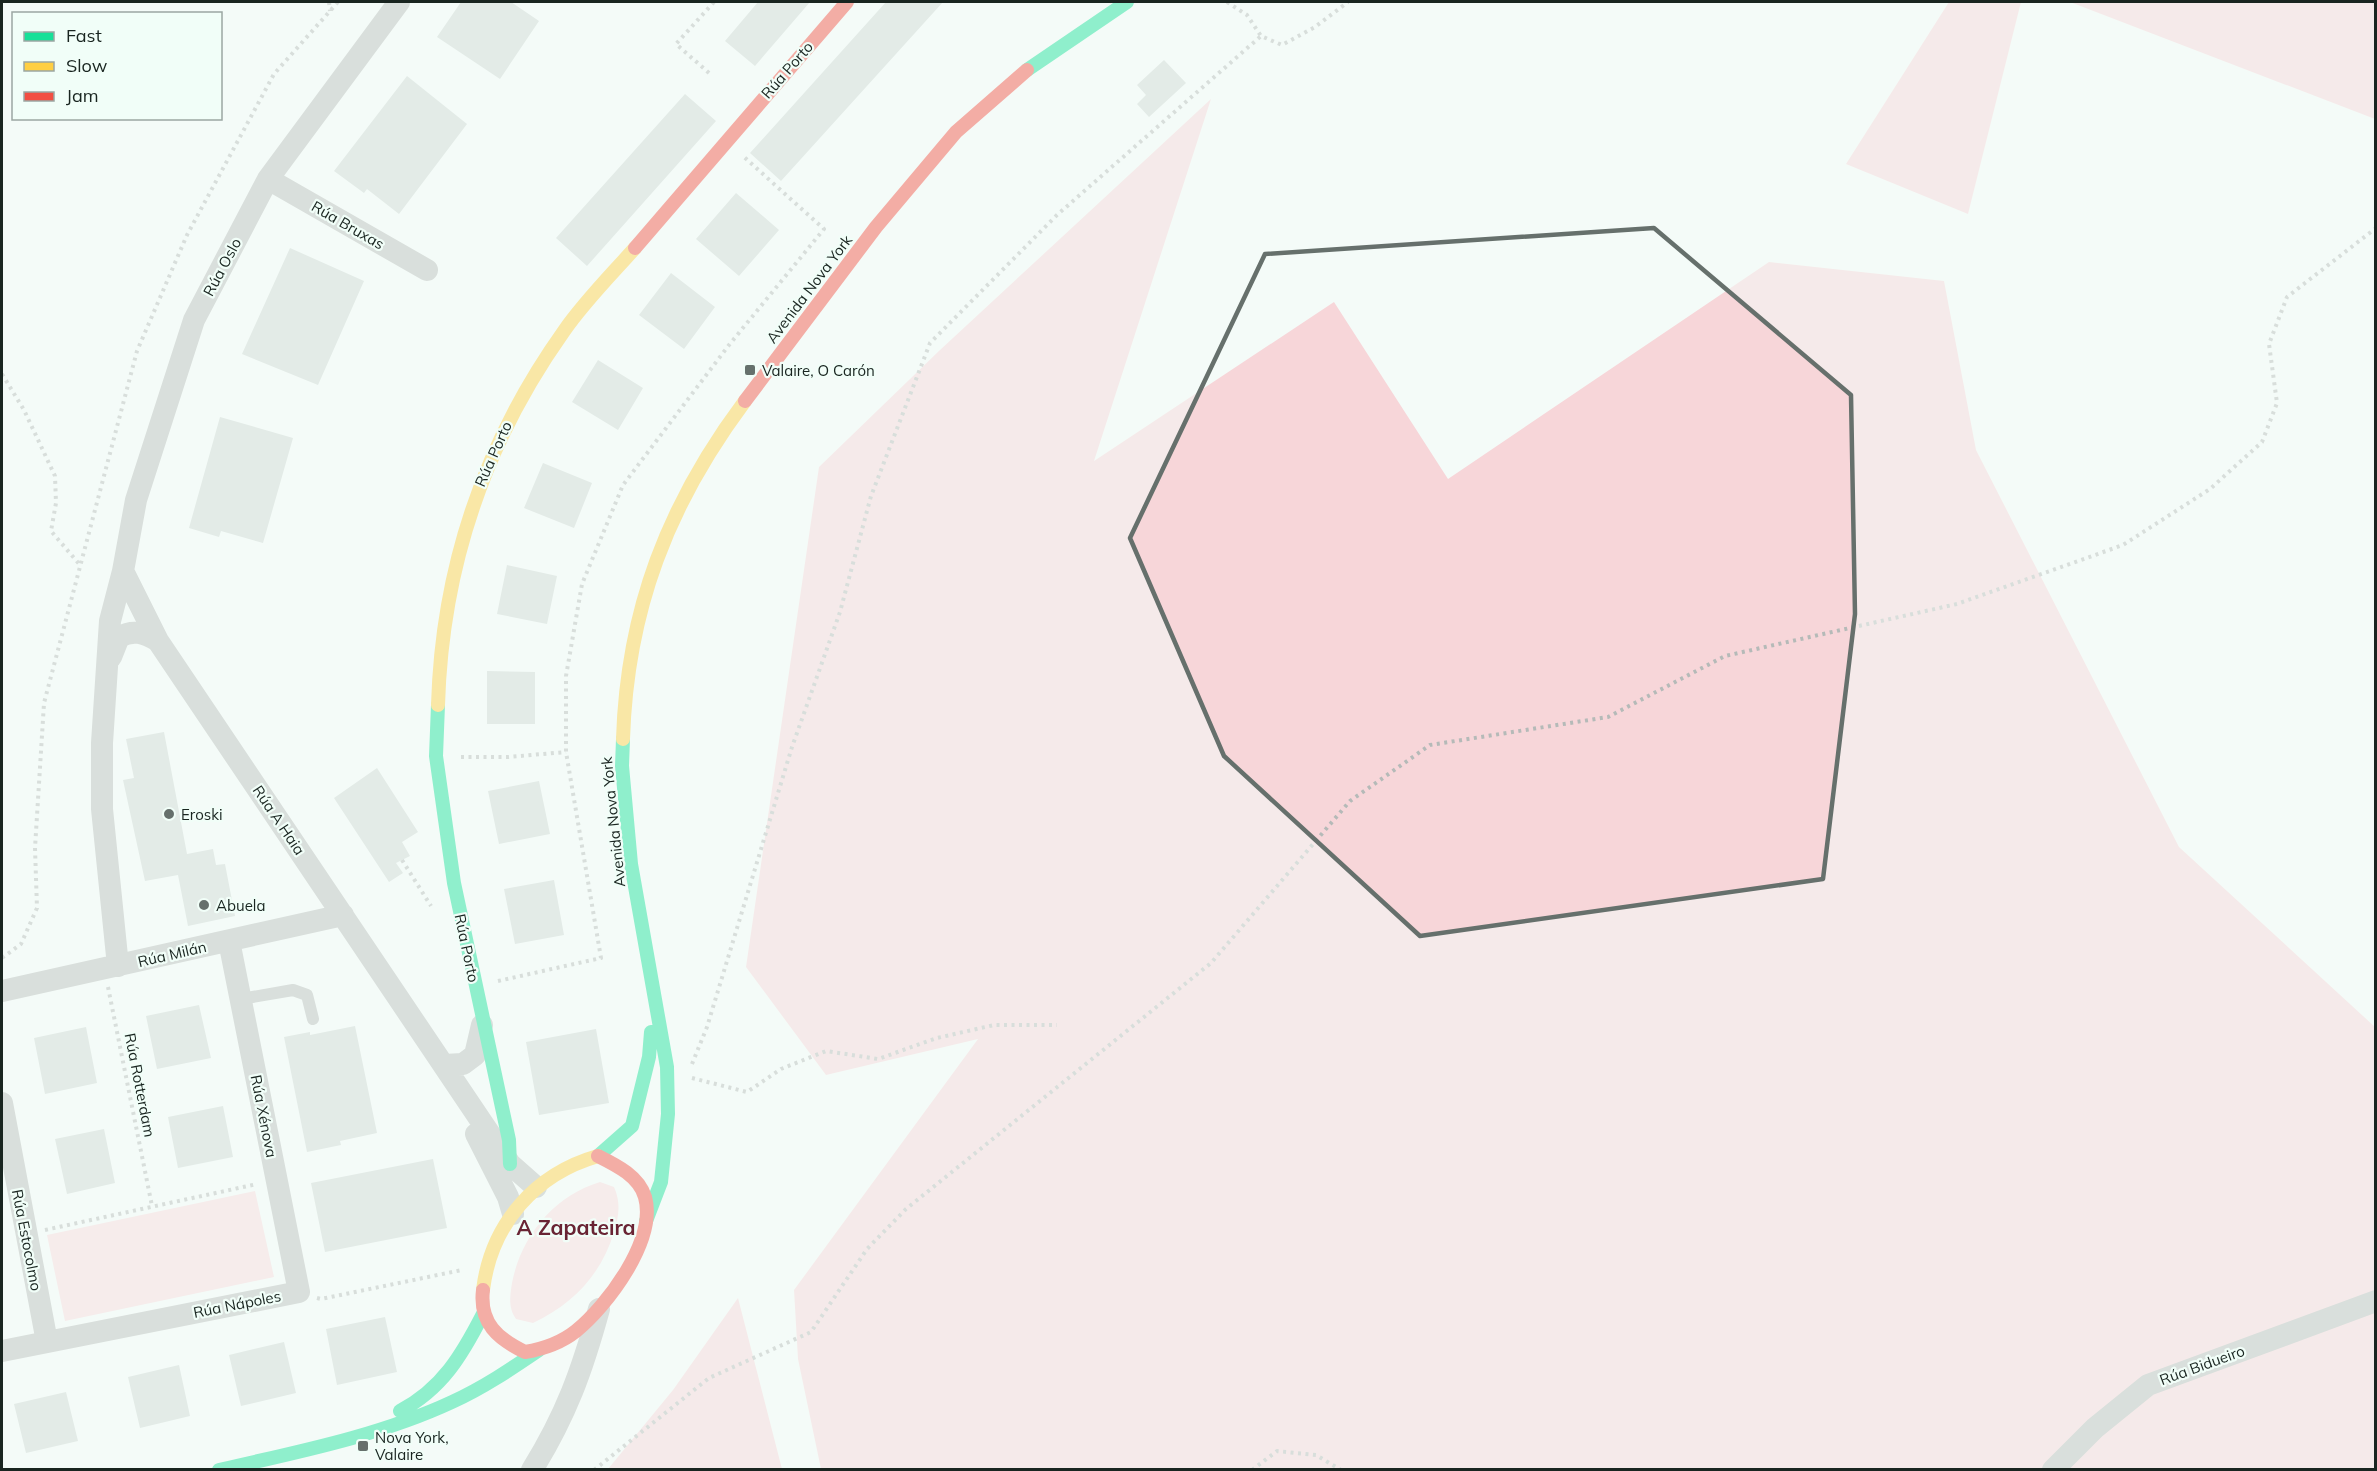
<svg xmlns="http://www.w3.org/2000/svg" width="2377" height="1471" font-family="Mulish,sans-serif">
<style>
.green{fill:#f8d9dc}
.forest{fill:#f7d6d9}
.building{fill:#ced7d3}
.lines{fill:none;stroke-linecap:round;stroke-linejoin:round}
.path{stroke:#b5bab8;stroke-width:4;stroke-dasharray:3 4.5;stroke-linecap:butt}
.lane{stroke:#b8bcba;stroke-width:12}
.street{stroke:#b8bcba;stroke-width:22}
.fast{stroke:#16e098;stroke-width:14}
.slow{stroke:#ffcf43;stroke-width:14}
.jam{stroke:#f24e42;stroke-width:14}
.marked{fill:none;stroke:#66706c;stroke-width:4.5;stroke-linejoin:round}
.poi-dot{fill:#66706c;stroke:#f1fef8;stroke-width:2}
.labels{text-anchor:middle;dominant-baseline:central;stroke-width:4.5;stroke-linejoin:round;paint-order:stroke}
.street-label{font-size:15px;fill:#192520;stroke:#f1fef8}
.poi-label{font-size:15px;fill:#192520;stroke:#f1fef8;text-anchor:start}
.district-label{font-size:21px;font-weight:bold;fill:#692434;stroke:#f1fef8}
</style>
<rect width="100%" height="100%" fill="#f4fbf8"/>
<!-- green -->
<path class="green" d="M 600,1182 L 614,1187 C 621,1203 619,1215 614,1232 C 601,1275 573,1304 533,1323 L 516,1319 C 508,1308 510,1296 512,1283 C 521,1236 554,1196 600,1182 Z
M 255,1191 L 274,1277 L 65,1321 L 47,1235 Z"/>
<!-- forest -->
<path class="forest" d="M 1949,2 L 2021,2 L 1968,214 L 1846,164 Z
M 2070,2 L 2375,2 L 2375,119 Z
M 1211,99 L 1094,461 L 1334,302 L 1448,479 L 1769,262 L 1944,281 L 1976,450 L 2179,847 L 2375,1027 L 2375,1469 L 821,1469 L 798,1359 L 794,1290 L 978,1039 L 826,1075 L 746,967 L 819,467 L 940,350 Z
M 738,1298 L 782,1469 L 608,1469 L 673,1390 Z"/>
<!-- building -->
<path class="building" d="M 461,2 L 511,2 L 539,21 L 500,79 L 437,37 Z
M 758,2 L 810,2 L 755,66 L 725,41 Z
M 886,2 L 943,2 L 781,181 L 750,153 Z
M 1164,60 L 1186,83 L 1149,117 L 1137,104 L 1146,95 L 1137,85 Z
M 407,76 L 467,124 L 399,214 L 367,189 L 364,193 L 334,171 Z
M 685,94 L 716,121 L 587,266 L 556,238 Z
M 736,193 L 779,230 L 739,276 L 696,239 Z
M 290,248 L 364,281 L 318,385 L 242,354 Z
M 671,273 L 715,307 L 684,349 L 639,315 Z
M 598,360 L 643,388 L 618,430 L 572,402 Z
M 220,417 L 293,438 L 263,543 L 221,531 L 219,537 L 189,528 Z
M 543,463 L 592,483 L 574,528 L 524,508 Z
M 507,565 L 557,576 L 547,624 L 497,614 Z
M 487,671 L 535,672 L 535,724 L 487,724 Z
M 164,732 L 187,854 L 213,849 L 216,865 L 225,864 L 235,916 L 188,926 L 178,875 L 145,881 L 123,780 L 134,778 L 126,739 Z
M 377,768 L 418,832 L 402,842 L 410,856 L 396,863 L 403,873 L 389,882 L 334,798 Z
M 539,781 L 550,834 L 499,844 L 488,791 Z
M 554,880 L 564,935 L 515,944 L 504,889 Z
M 199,1005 L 211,1058 L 157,1069 L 146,1016 Z
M 355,1026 L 377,1133 L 340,1141 L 341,1145 L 307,1152 L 284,1037 L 310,1032 L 310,1035 Z
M 86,1027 L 97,1083 L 45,1094 L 34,1038 Z
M 596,1029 L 609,1103 L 539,1115 L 526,1042 Z
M 223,1106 L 233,1157 L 178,1168 L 168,1117 Z
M 104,1129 L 115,1183 L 67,1194 L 55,1139 Z
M 433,1159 L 447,1228 L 325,1252 L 311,1183 Z
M 385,1317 L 397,1372 L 337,1385 L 326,1329 Z
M 284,1342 L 296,1393 L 241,1406 L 229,1355 Z
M 179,1365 L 190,1416 L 140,1428 L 128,1377 Z
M 66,1392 L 78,1441 L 26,1453 L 14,1404 Z"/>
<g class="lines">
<!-- path -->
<path class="path" d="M 2,2 L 3,2
M 329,2 L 330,11
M 1227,2 L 1247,15 L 1261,36 L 1282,45 L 1315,27 L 1348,2
M 709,73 L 676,44 L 714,2
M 2,374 L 24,410 L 55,476 L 56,503 L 51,531 L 80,565
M 461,757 L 508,757 L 566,752
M 402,860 L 431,906
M 2,958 L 21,944 L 37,908 L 35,848 L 44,703 L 137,351 L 187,235 L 274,74 L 338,2
M 498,981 L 601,958 L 566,752 L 566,676 L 582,584 L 623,485 L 729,345 L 824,229 L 744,157
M 108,987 L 152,1206
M 692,1064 L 707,1027 L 792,747 L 840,612 L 871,496 L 930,343 L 1057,215 L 1261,36
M 692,1078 L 747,1092 L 781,1069 L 826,1051 L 878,1059 L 937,1038 L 994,1025 L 1057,1025
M 45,1230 L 257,1184
M 317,1298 L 321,1299 L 462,1270
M 594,1470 L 709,1378 L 811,1332 L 867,1249 L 906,1209 L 1211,963 L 1350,801 L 1430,745 L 1608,717 L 1725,656 L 1957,604 L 2123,545 L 2210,489 L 2262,442 L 2277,403 L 2269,344 L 2287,297 L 2376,228
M 1252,1470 L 1277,1451 L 1316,1455 L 1341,1470"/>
<!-- lane -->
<path class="lane" d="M 241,999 L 293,990 L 307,995 L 313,1019"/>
<!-- street -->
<path class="street" d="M 268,179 L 427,270
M 123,571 L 158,641 L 510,1164 L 536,1187
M 111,657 L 119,637 C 134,629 144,633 158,641
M 118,966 L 102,809 L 102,743 L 110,621 L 123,571 L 136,500 L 194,320 L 268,179 L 399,2
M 2,991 L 343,915
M 444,1065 L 463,1064 L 475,1055 L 482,1025
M 2,1103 L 47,1342
M 476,1134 L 508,1197 L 513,1214
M 2,1351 L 299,1292 L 229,941
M 532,1470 C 566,1415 582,1371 599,1309
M 2053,1470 L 2095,1428 L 2148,1385 L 2376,1301"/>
<!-- fast -->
<path class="fast" d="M 1027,70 L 1127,2
M 438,705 L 436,756 L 454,883 L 509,1140 L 510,1164
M 623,739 L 622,766 L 631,864 L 667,1067 L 668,1114 L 661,1182 L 646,1221
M 598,1156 L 632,1126 L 649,1057 L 651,1032
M 400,1411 C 442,1389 462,1355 483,1314
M 219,1470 C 297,1452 379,1436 452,1402 C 483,1388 511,1369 539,1350"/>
<!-- slow -->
<path class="slow" d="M 438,705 C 442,568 485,442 564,331 C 584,302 611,275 635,248
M 623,739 C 627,610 668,504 745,401
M 483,1290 C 491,1224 535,1174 598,1156"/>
<!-- jam -->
<path class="jam" d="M 635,248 L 847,2
M 745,401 L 876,227 L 956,132 L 1027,70
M 483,1290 C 479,1323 498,1339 525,1352 C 543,1349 561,1343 576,1331 C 607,1306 657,1240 645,1197 C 639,1176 616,1165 598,1156"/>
</g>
<!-- marked area -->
<path d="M0 0H2377V1471H0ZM 1654,228 L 1851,395 L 1855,614 L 1823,879 L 1420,936 L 1224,756 L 1130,538 L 1265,254 Z" fill="#f4fbf8" fill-opacity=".55" fill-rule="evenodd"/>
<path class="marked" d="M 1654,228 L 1851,395 L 1855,614 L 1823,879 L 1420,936 L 1224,756 L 1130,538 L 1265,254 Z"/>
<!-- markers -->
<g class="poi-dot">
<rect x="744" y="364" width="12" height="12" rx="3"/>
<circle cx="169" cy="814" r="6"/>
<circle cx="204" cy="905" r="6"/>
<rect x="357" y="1440" width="12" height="12" rx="3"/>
</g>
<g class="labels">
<!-- street labels -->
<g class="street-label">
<text transform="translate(787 70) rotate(-49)">Rúa Porto</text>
<text transform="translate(348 225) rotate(30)">Rúa Bruxas</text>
<text transform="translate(222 267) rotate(-62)">Rúa Oslo</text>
<text transform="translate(809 289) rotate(-53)">Avenida Nova York</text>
<text transform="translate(493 454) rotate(-66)">Rúa Porto</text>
<text transform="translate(279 820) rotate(56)">Rúa A Haia</text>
<text transform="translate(613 822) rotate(-96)">Avenida Nova York</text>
<text transform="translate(467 948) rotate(78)">Rúa Porto</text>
<text transform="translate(172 954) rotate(-13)">Rúa Milán</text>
<text transform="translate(140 1085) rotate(79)">Rúa Rotterdam</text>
<text transform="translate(264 1116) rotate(79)">Rúa Xénova</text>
<text transform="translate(27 1240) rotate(79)">Rúa Estocolmo</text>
<text transform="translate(237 1304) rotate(-11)">Rúa Nápoles</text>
<text transform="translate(2202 1365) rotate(-20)">Rúa Bidueiro</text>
</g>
<!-- poi labels -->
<g class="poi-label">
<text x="762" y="370">Valaire, O Carón</text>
<text x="181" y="814">Eroski</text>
<text x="216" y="905">Abuela</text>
<text x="375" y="1437">Nova York,<tspan x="375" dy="17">Valaire</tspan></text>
</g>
<!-- district labels -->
<g class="district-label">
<text x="576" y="1227">A Zapateira</text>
</g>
</g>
<!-- border -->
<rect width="2377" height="1471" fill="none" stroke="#192520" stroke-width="6"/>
<!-- legend -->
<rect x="12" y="12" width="210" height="108" fill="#f1fef8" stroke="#9ba7a2" stroke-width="1.5"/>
<rect x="24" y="32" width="30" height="9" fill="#16e098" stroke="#9ba7a2" stroke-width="1.5"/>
<text x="66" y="42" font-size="18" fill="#192520">Fast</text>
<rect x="24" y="62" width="30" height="9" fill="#ffcf43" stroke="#9ba7a2" stroke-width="1.5"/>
<text x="66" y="72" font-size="18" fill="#192520">Slow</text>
<rect x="24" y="92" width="30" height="9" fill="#f24e42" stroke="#9ba7a2" stroke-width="1.5"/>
<text x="66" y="102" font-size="18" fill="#192520">Jam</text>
</svg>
